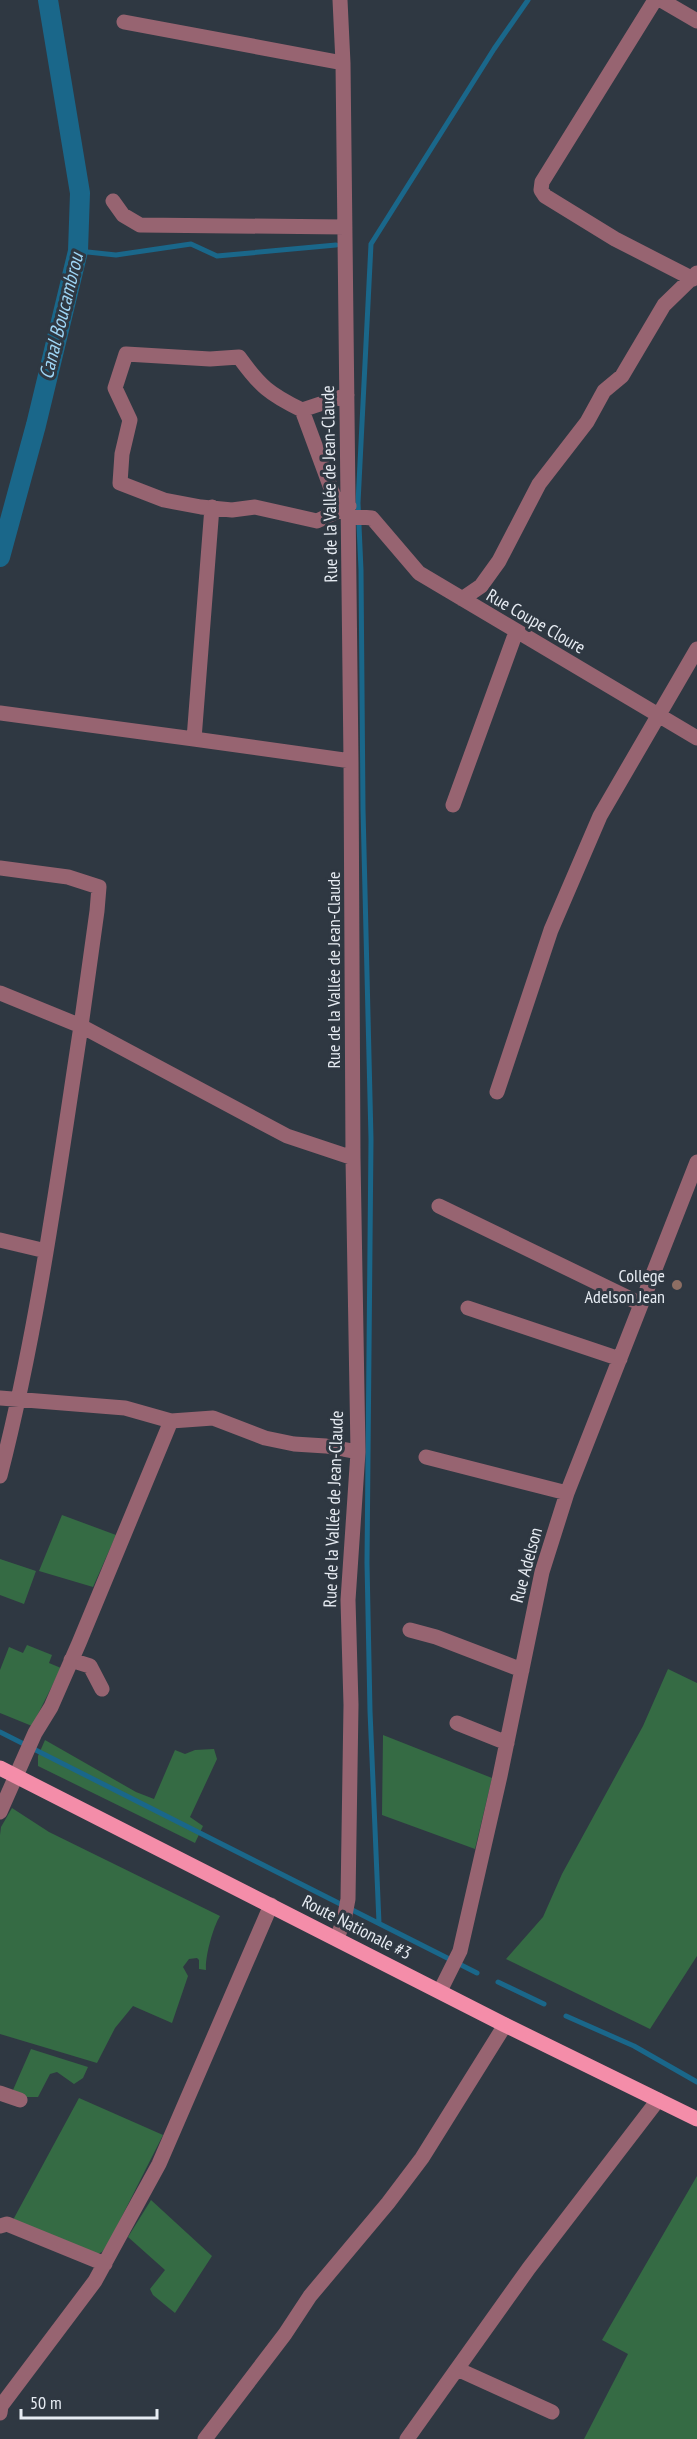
<svg xmlns="http://www.w3.org/2000/svg" width="697" height="2439" font-family="'PT Sans Narrow',sans-serif">
<style>
.green{fill:#356b44}
.lines{fill:none;stroke-linecap:round;stroke-linejoin:round}
.stream{stroke:#1a678a;stroke-width:5}
.canal{stroke:#1a678a;stroke-width:20}
.street{stroke:#976471;stroke-width:15}
.primary{stroke:#f48da9;stroke-width:15}
.education-dot{fill:#8d6e63;stroke:#2f3842;stroke-width:2}
.labels{text-anchor:middle;dominant-baseline:central;stroke-width:6;stroke-linejoin:round;paint-order:stroke}
.street-label{font-size:18px;fill:#e6ebf2;stroke:#2f3842}
.poi-label{font-size:18px;fill:#e6ebf2;stroke:#2f3842;text-anchor:end}
.water-label{font-size:20px;font-style:italic;fill:#9ed5f5;stroke:#2f3842}
</style>
<rect width="100%" height="100%" fill="#2f3842"/>
<!-- green -->
<path class="green" d="M 62,1515 L 116,1535 L 93,1587 L 39,1571 Z
M 0,1559 L 36,1571 L 24,1604 L 0,1595 Z
M 27,1645 L 52,1655 L 49,1663 L 61,1668 L 32,1726 L 0,1713 L 0,1670 L 9,1647 L 23,1653 Z
M 668,1669 L 697,1683 L 697,1956 L 650,2029 L 506,1959 L 543,1917 L 562,1874 L 643,1726 Z
M 383,1735 L 492,1778 L 475,1849 L 382,1815 Z
M 45,1740 L 136,1792 L 154,1799 L 175,1750 L 185,1754 L 195,1750 L 214,1749 L 217,1759 L 190,1817 L 203,1826 L 195,1843 L 38,1766 L 38,1756 Z
M 12,1808 L 49,1832 L 220,1916 C 213,1927 205,1957 206,1970 L 199,1969 L 199,1960 L 197,1958 L 189,1959 L 183,1967 L 188,1976 L 172,2023 L 133,2006 L 115,2028 L 97,2063 L 0,2034 L 0,1835 L 1,1827 Z
M 31,2049 L 88,2067 L 83,2078 L 74,2084 L 57,2072 L 50,2074 L 38,2097 L 25,2097 L 13,2090 Z
M 79,2098 L 163,2135 L 108,2244 L 102,2252 L 98,2254 L 13,2220 Z
M 697,2176 L 697,2439 L 584,2439 L 628,2354 L 602,2340 Z
M 151,2200 L 212,2256 L 175,2313 L 153,2295 L 150,2289 L 165,2270 L 128,2237 Z"/>
<g class="lines">
<!-- stream -->
<path class="stream" d="M 78,251 L 116,255 L 191,244 L 217,256 L 336,245
M 0,1732 L 477,1973
M 379,1923 L 370,1711 L 367,1563 L 371,1139 L 363,809 L 361,570 L 358,503 L 371,244 L 494,49 L 528,0
M 498,1982 L 544,2004
M 566,2016 L 634,2046 L 697,2082"/>
<!-- canal -->
<path class="canal" d="M 0,557 L 36,425 L 78,251 L 80,193 L 48,0"/>
<!-- street -->
<path class="street" d="M 655,0 L 542,182 L 541,190 L 545,196 L 615,239 L 693,279
M 661,0 L 697,21
M 124,22 L 343,63
M 113,201 L 123,215 L 140,225 L 345,227
M 347,395 L 302,410 C 269,394 260,386 239,357 L 210,359 L 126,354 L 115,388 L 130,420 L 122,454 L 120,483 L 164,500 L 201,507 L 232,510 L 255,507 L 317,521 L 349,506
M 302,410 L 339,510
M 212,507 L 194,739 L 351,761
M 349,516 L 372,518 L 419,573 L 697,738
M 462,599 L 481,586 L 499,561 L 539,484 L 587,422 L 604,391 L 622,376 L 664,305 L 697,273
M 0,713 L 194,739
M 453,805 L 516,632
M 0,868 L 68,877 L 99,887 L 97,911 L 81,1026 L 0,993
M 497,1092 L 551,930 L 600,816 L 697,649
M 439,1206 L 641,1304
M 0,1240 L 46,1251
M 468,1308 L 620,1359
M 0,1398 L 125,1408 L 171,1421 L 213,1418 L 265,1438 L 294,1444 L 326,1446 L 358,1452
M 426,1457 L 567,1493
M 0,1476 C 38,1328 58,1176 81,1026 L 287,1136 L 353,1158
M 410,1630 L 436,1637 L 522,1670
M 71,1660 L 90,1666 L 102,1689
M 457,1723 L 507,1743
M 0,1812 L 35,1733 L 51,1707 L 79,1643 L 171,1421
M 337,1938 L 344,1920 L 348,1899 L 351,1705 L 348,1600 L 358,1452 L 353,1158 L 351,761 L 343,63 L 340,0
M 440,1991 L 460,1951 L 500,1776 L 542,1572 L 567,1493 L 697,1162
M 0,2093 L 20,2100
M 0,2226 L 7,2224 L 105,2264
M 457,2369 L 552,2412
M 0,2413 L 1,2406 L 95,2281 L 159,2164 L 271,1905
M 205,2439 L 285,2334 L 310,2296 L 388,2203 L 422,2158 L 505,2025
M 407,2439 L 529,2268 L 658,2100"/>
<!-- primary -->
<path class="primary" d="M 0,1768 L 505,2025 L 697,2119"/>
</g>
<!-- markers -->
<circle class="education-dot" cx="677" cy="1285" r="6"/>
<g class="labels">
<!-- street labels -->
<g class="street-label">
<text transform="translate(329 484) rotate(-91)">Rue de la Vallée de Jean-Claude</text>
<text transform="translate(536 621) rotate(30)">Rue Coupe Cloure</text>
<text transform="translate(333 970) rotate(-90)">Rue de la Vallée de Jean-Claude</text>
<text transform="translate(333 1509) rotate(-88)">Rue de la Vallée de Jean-Claude</text>
<text transform="translate(526 1565) rotate(-75)">Rue Adelson</text>
<text transform="translate(357 1927) rotate(27)">Route Nationale #3</text>
</g>
<!-- poi labels -->
<g class="poi-label">
<text x="665" y="1275">College<tspan x="665" dy="21">Adelson Jean</tspan></text>
</g>
<!-- water labels -->
<g class="water-label">
<text transform="translate(61 316) rotate(-76)">Canal Boucambrou</text>
</g>
</g>
<!-- scale -->
<path d="M21 2409v9h136v-9" fill="none" stroke="#e6ebf2" stroke-width="3"/>
<text x="30" y="2409" font-size="18" fill="#e6ebf2" stroke="#2f3842" stroke-width="4.5" paint-order="stroke">50 m</text>
</svg>
